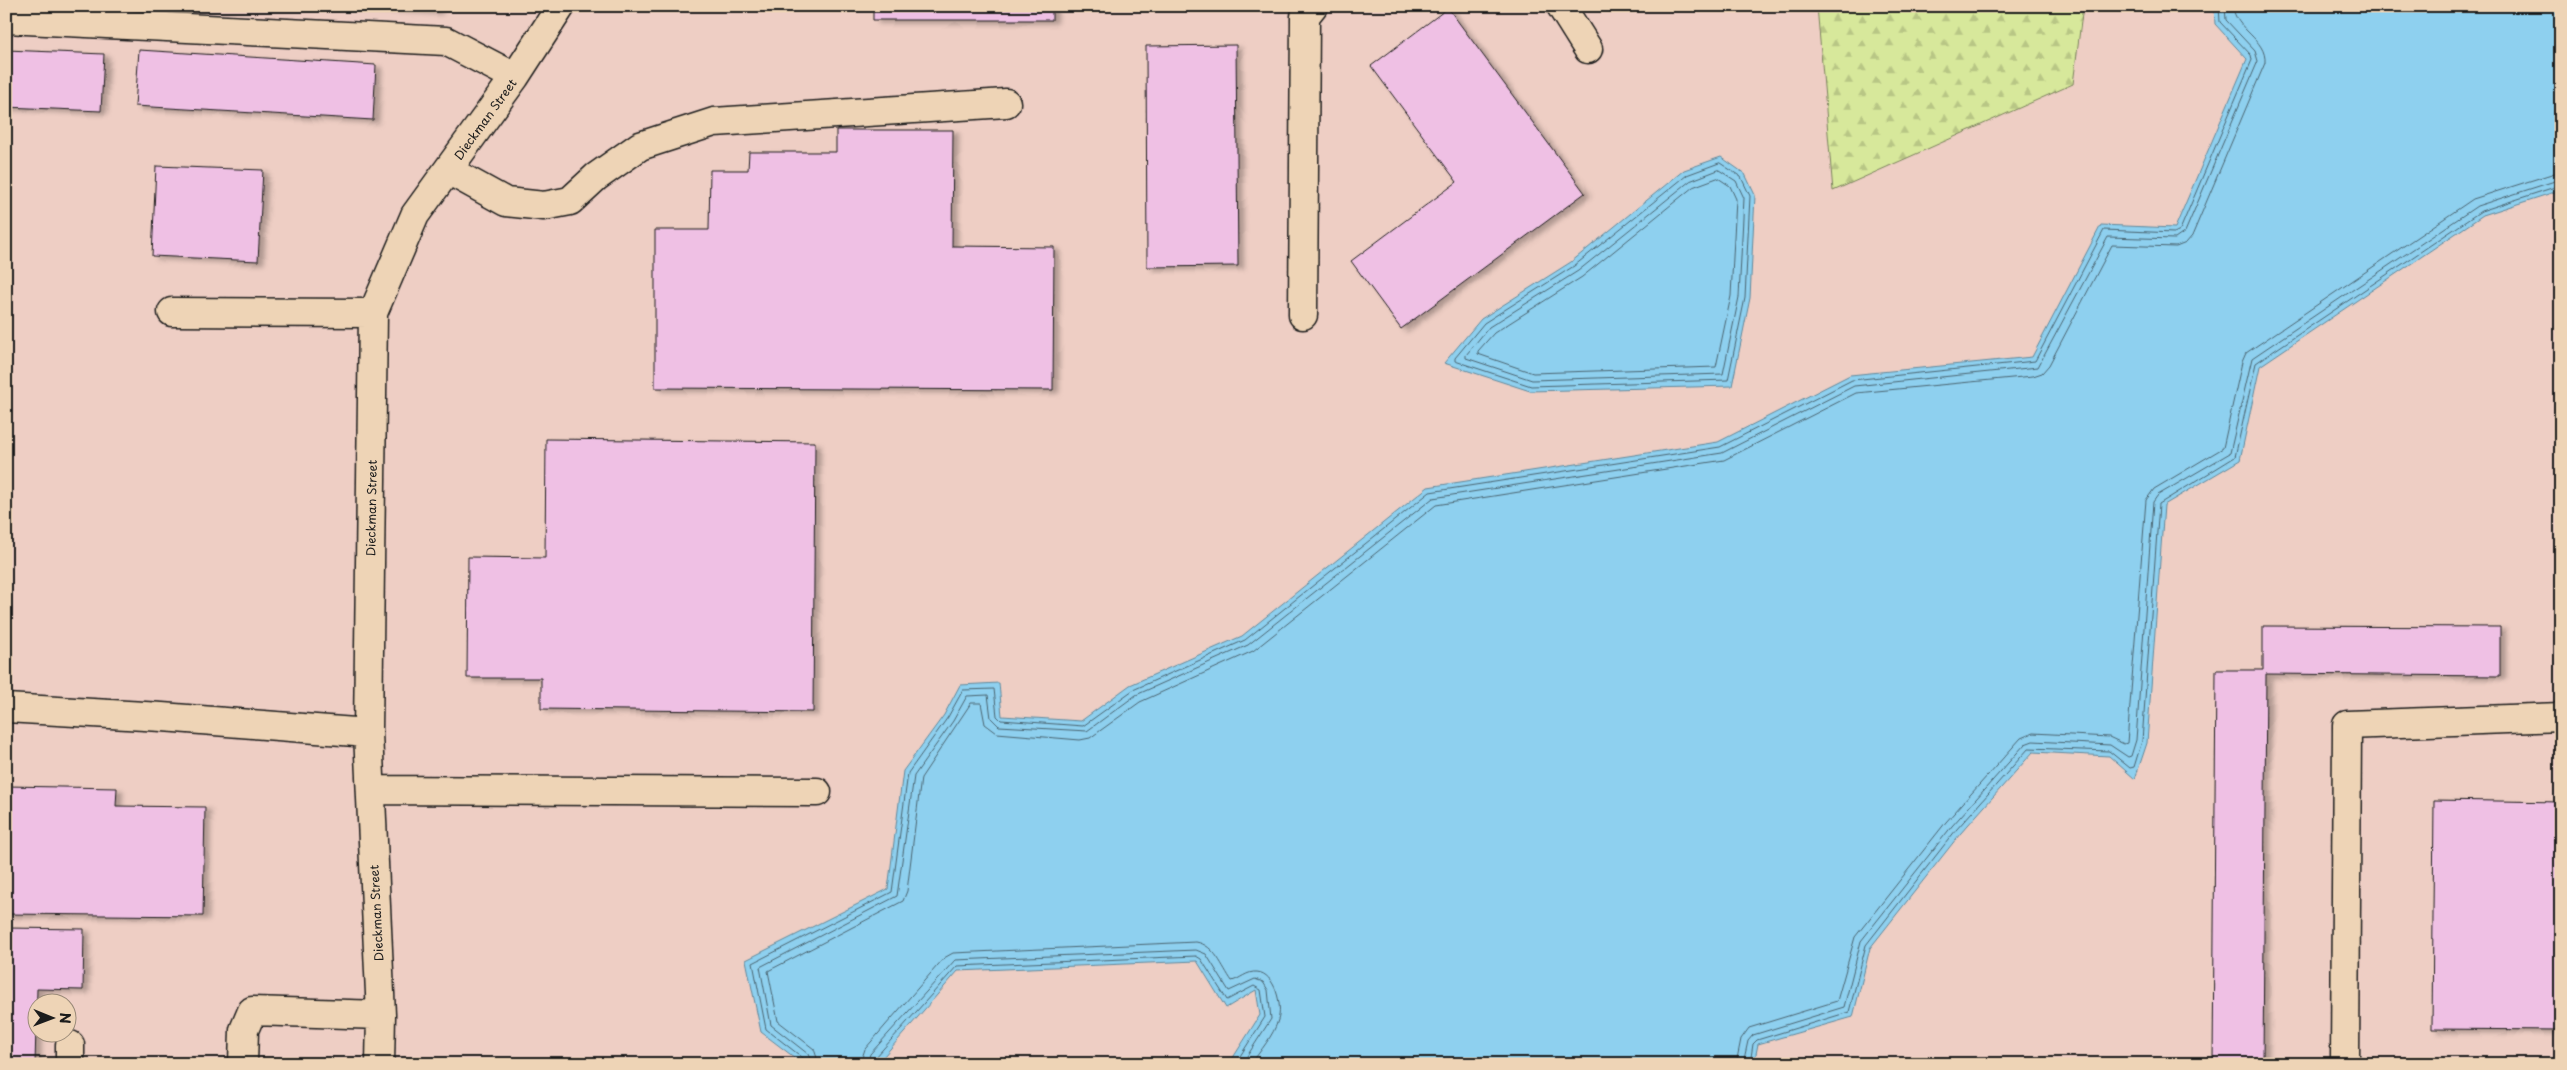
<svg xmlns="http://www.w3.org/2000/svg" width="2567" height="1070" font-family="'Playpen Sans',sans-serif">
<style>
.forest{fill:url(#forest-firs);stroke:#7a825c}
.water{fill:#8ed0ef;stroke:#60889b}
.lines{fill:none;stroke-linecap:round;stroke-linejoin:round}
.shore{stroke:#4a6470;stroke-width:1}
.building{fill:#efc0e4;stroke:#1c1c1c;filter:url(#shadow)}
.minor-casing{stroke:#1c1c1c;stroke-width:31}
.minor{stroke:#eed4b6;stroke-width:28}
.labels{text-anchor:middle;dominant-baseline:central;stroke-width:4;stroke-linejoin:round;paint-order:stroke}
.street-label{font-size:12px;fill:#1c1c1c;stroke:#eed4b6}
</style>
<defs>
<pattern id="forest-firs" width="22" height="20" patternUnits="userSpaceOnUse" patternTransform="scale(1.25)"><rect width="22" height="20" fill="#d7e89b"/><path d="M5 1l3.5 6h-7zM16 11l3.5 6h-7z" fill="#b8c685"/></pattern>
<filter id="shadow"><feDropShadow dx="5.5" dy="3" stdDeviation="2.5" flood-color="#0004"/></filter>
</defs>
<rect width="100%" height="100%" fill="#eecec4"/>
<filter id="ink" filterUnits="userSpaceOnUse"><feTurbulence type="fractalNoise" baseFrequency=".02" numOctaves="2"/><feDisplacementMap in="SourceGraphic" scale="10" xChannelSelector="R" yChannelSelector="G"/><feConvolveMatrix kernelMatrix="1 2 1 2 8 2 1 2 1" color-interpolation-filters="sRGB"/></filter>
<g filter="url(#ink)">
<!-- forest -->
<path class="forest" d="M 1817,6 L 2083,6 L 2073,84 L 1833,191 Z"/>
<!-- water -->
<path class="water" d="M 2214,6 L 2561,6 L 2561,190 L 2483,215 L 2260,366 L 2240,460 L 2164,505 L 2147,743 L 2135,779 L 2109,756 L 2033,752 L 1960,834 L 1870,948 L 1853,1017 L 1758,1044 L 1754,1064 L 1229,1064 L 1260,1015 L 1256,990 L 1226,1008 L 1197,961 L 958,971 L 877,1064 L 803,1064 L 761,1032 L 746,960 L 888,889 L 903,771 L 944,715 L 960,685 L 999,683 L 1002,716 L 1081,721 L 1130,685 L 1242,636 L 1428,487 L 1718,442 L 1850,375 L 2032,357 L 2101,225 L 2175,228 L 2247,59 L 2215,24 Z
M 1721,157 L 1745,174 L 1755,195 L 1750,298 L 1732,386 L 1530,391 L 1444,363 L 1481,319 L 1571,262 L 1684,170 Z"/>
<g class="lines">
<!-- shore -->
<path class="shore" d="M 1720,163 L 1741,177 L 1750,196 L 1745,298 L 1728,380 L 1531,386 L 1455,361 L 1455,358 L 1484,323 L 1574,266 L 1687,175 Z
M 1719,170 L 1736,181 L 1744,198 L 1739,297 L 1723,374 L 1532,380 L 1466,358 L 1466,355 L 1489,327 L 1578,271 L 1690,181 Z
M 1718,178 L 1730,186 L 1736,199 L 1731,296 L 1716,367 L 1533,373 L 1478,354 L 1478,351 L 1494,333 L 1582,277 L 1693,187 Z
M 805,1064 L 803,1058 L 766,1029 L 753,963 L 892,892 L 908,773 L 948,717 L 963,690 L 994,689 L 997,716 L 1001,720 L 1083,726 L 1133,690 L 1245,640 L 1430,492 L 1720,447 L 1852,380 L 2035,361 L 2104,230 L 2174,233 L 2180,230 L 2252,60 L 2251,55 L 2220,22 L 2219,6
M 812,1064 L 808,1054 L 771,1025 L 760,967 L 897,896 L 914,776 L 953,721 L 967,696 L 988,695 L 991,718 L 999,726 L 1087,731 L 1136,695 L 1248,645 L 1433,498 L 1722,453 L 1854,386 L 2038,367 L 2108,237 L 2175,239 L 2185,232 L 2258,61 L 2255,51 L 2226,20 L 2225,6
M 819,1064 L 814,1049 L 778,1021 L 768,971 L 903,901 L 907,891 L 921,778 L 971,703 L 981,703 L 985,724 L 997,733 L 1080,740 L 1090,738 L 1140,702 L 1253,651 L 1436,505 L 1724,460 L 1856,393 L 2033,376 L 2042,373 L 2049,365 L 2112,245 L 2176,247 L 2186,243 L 2192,236 L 2265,63 C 2267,38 2234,30 2233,6
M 860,1064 L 865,1049 L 944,958 L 953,953 L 1196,942 C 1215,945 1222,967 1232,981 C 1240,979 1247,971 1257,972 C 1275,973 1283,1006 1278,1020 C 1274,1035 1260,1051 1251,1064
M 867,1064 L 870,1054 L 955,960 L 1196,950 L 1206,954 L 1229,991 L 1255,979 L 1263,982 L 1268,990 L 1271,1019 L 1242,1064
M 873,1064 L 875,1058 L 957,966 L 1196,956 L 1201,959 L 1227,1000 L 1254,986 L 1261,990 L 1265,1017 L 1235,1064
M 1736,1064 L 1741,1039 L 1749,1028 L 1837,1001 L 1855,937 L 1946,822 L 2021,738 L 2033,733 L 2109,737 L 2124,744 L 2127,743 L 2146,500 L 2154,489 L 2223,448 L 2242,362 L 2246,353 L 2473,199 L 2561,171
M 1743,1064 L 1748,1041 L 1753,1035 L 1844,1007 L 1861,941 L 1952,826 L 2025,744 L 2033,741 L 2110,745 L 2128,757 L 2131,756 L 2136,740 L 2153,502 L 2158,495 L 2230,453 L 2252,358 L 2477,206 L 2561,179
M 1750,1064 L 1753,1044 L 1757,1040 L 1849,1012 L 1866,945 L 1956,830 L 2029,748 L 2109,751 L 2130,768 L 2134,767 L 2142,741 L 2159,504 L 2235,457 L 2256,363 L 2481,211 L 2561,185"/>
</g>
<!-- building -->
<path class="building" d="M 353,6 L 437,6 L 437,11 Z
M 873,6 L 1052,6 L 1052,20 L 873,20 Z
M 1448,8 L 1585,193 L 1401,329 L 1351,261 L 1457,182 L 1371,66 Z
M 1236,45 L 1238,266 L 1147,267 L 1146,46 Z
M 6,50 L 104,54 L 101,111 L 6,107 Z
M 139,50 L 376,65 L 373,120 L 135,106 Z
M 836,130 L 953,130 L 952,246 L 1054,247 L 1053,390 L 655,388 L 655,230 L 709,230 L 710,170 L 748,170 L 749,152 L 836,152 Z
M 156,166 L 263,170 L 258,261 L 152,256 Z
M 546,439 L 815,442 L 813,712 L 541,709 L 541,678 L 467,678 L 468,557 L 545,558 Z
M 2263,626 L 2500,627 L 2500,676 L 2266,674 L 2263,1064 L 2213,1064 L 2216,670 L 2263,670 Z
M 6,786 L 117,788 L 116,806 L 205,807 L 203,916 L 6,914 Z
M 2434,800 L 2561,802 L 2561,1030 L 2432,1029 Z
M 6,928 L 84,929 L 83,990 L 37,989 L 35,1064 L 6,1064 Z"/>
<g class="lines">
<!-- minor casing -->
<g class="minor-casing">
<path id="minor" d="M 1561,6 L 1588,49
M 6,19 L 446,41 L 515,77
M 448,170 L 506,202 L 544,206 L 570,201 L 596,177 L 640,146 L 714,122 L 1006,103
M 172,312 L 373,313
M 1303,315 L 1305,16 L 1313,6
M 6,708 L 162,717 L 368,733
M 371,790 L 817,792
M 70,1064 L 70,1045
M 243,1064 L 244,1030 L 252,1011 L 381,1015
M 380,1064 L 381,1015 L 368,733 L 373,313 L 415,215 L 515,77 L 561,6
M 2345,1064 L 2347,725 L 2561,717"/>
</g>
<!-- minor -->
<use href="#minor" class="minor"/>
</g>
</g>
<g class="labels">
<!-- street labels -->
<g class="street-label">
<text transform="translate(485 119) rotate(-54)">Dieckman Street</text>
<text transform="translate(371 508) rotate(-89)">Dieckman Street</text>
<text transform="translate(376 913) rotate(-93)">Dieckman Street</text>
</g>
</g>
<!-- margin -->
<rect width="2567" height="1070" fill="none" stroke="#eed4b6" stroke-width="25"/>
<rect x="12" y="12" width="2542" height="1045" fill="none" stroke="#1c1c1c" stroke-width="2" filter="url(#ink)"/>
<!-- north arrow -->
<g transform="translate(52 1018) rotate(91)"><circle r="24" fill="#eed4b6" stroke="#9a8a78"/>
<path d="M0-4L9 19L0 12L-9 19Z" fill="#1c1c1c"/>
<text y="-8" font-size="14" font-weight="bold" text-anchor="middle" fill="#1c1c1c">N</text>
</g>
</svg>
